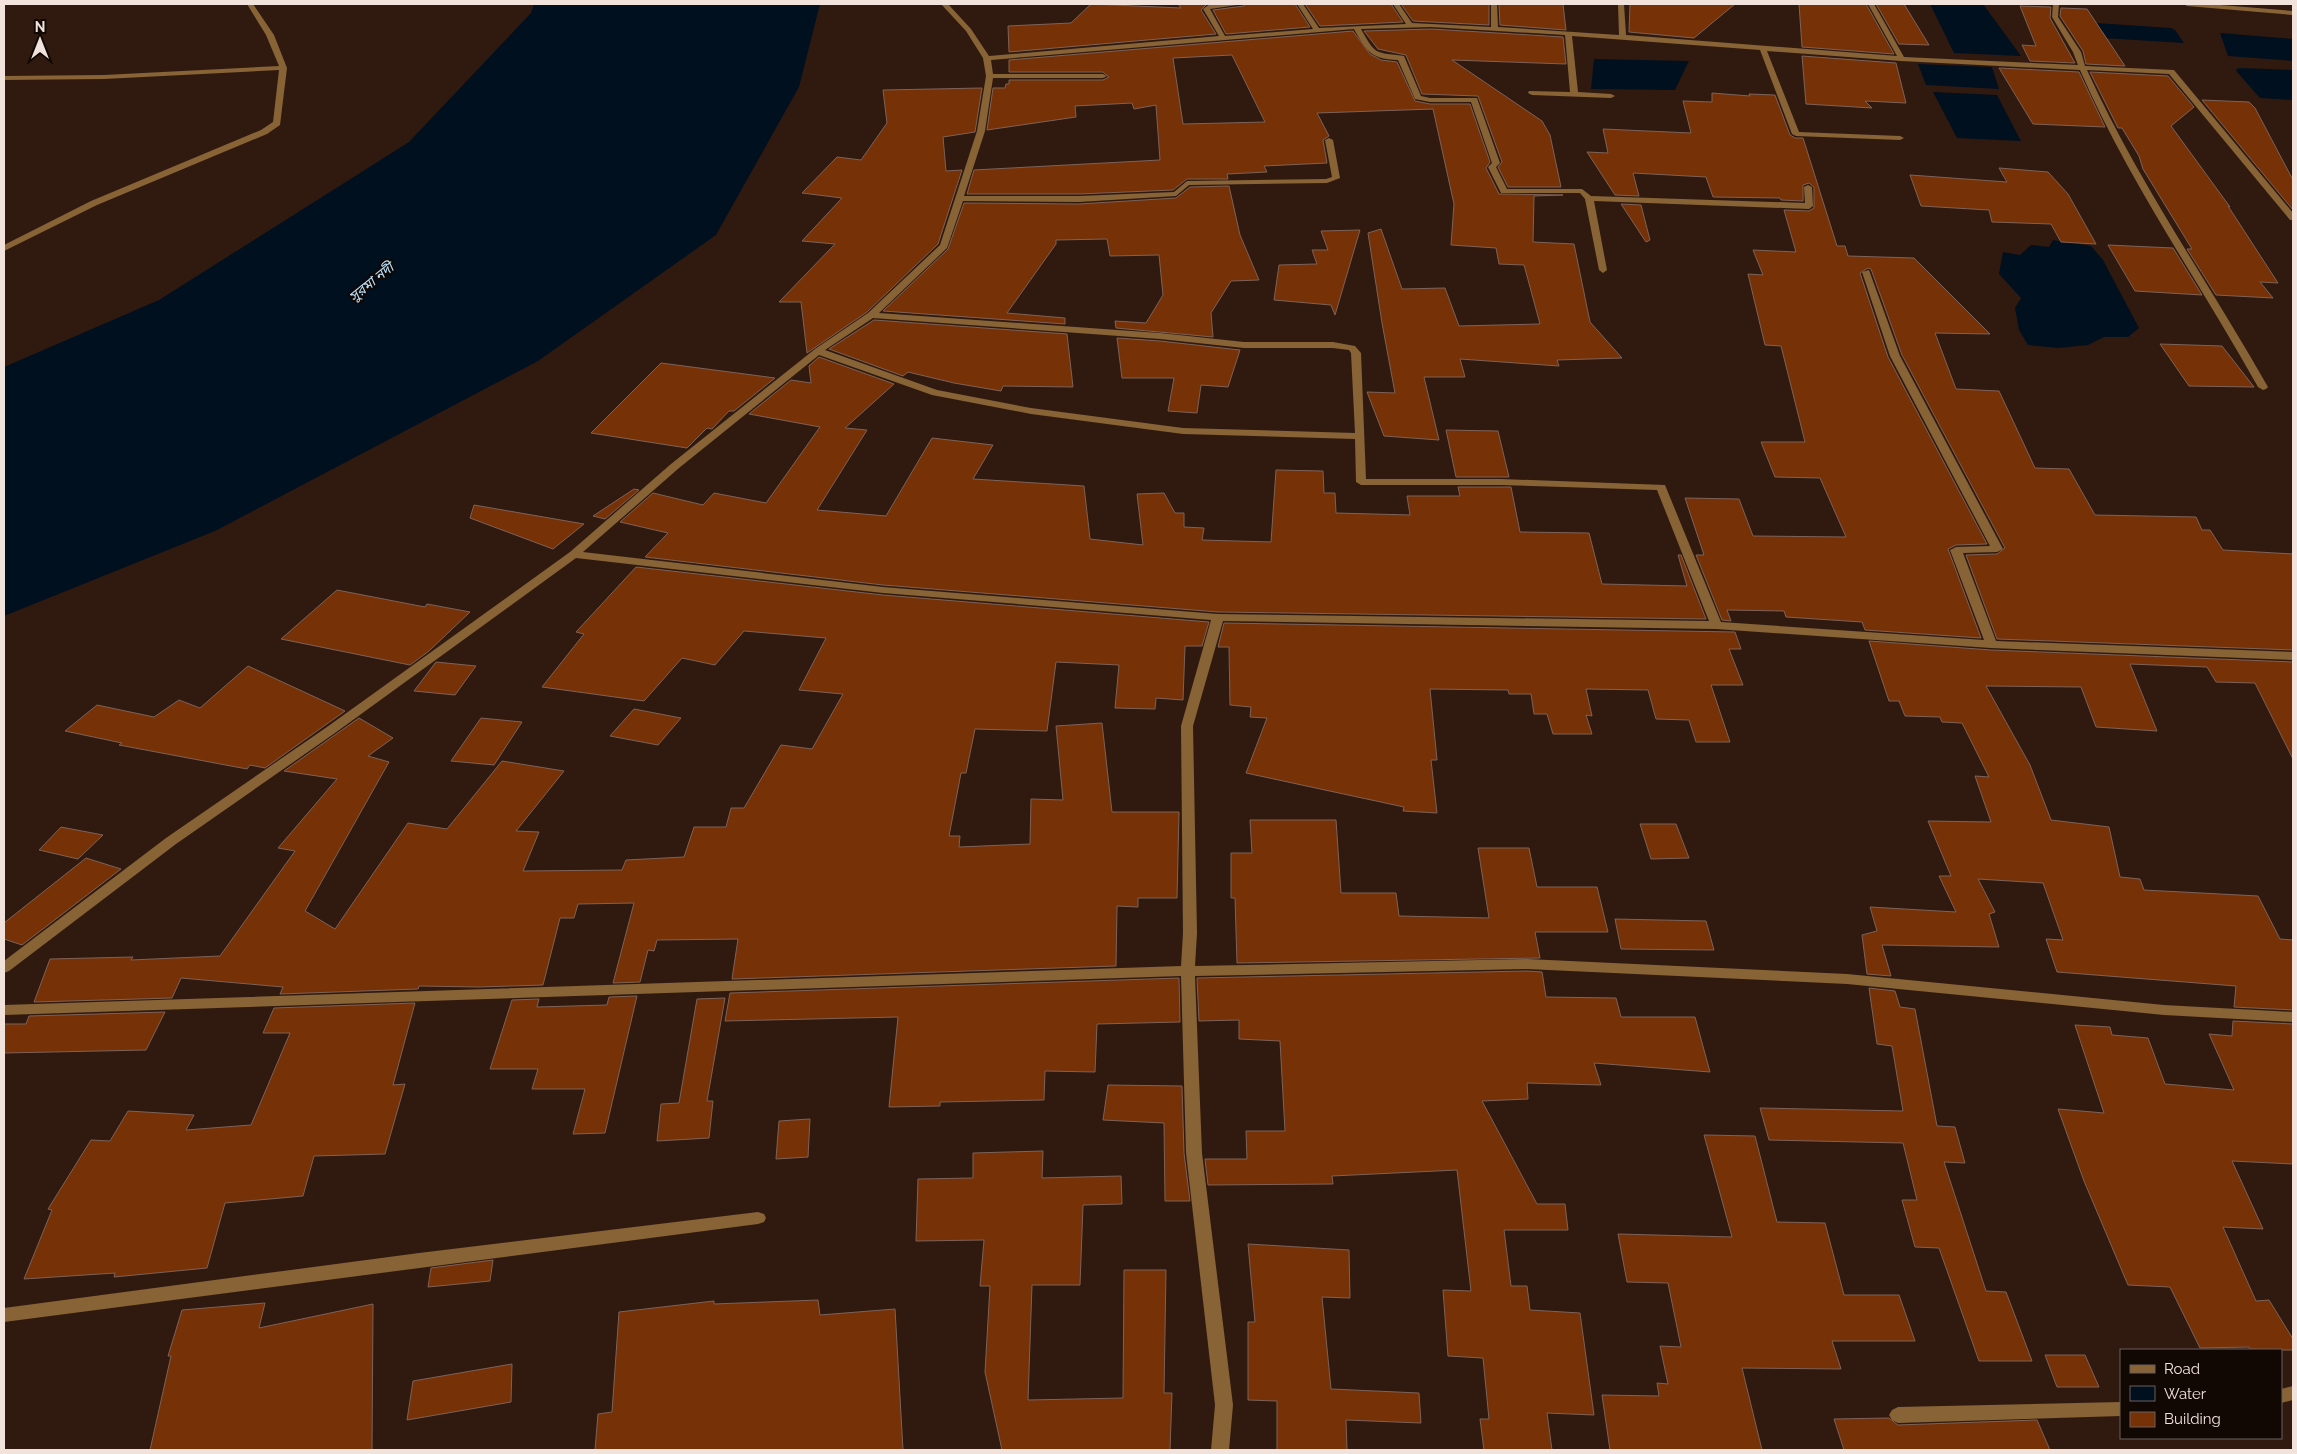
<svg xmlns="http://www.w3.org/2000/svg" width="2297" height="1454" font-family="Raleway,'Noto Sans Bengali',sans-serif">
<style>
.water{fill:#00101f}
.building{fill:#773107;stroke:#7d6257;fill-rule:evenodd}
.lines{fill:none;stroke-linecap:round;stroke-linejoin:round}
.minor{fill:#876336;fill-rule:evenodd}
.labels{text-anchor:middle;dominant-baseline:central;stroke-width:4;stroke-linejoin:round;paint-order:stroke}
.far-water-label{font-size:14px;font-style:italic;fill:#bbe2fe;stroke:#110804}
</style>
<rect width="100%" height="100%" fill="#301a10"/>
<!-- water -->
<path class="water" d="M 534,4 L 820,4 L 799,87 L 716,235 L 538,361 L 215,531 L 4,616 L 4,367 L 159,300 L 409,142 L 531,13 Z
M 1930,4 L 1983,4 L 2021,56 L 1954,53 Z
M 2096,23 L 2171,28 L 2175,30 L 2184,43 L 2102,38 Z
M 2220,33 L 2293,39 L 2293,61 L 2228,56 Z
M 1594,59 L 1689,61 L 1675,90 L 1591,89 Z
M 1918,64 L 1992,67 L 1999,89 L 1926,85 Z
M 2240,68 L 2293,70 L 2293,100 L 2260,98 L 2237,72 L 2236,69 Z
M 1933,92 L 1997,95 L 2021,141 L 1957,138 Z
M 2053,240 L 2091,246 L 2103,260 L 2139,328 L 2128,337 L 2104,337 L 2088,345 L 2058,348 L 2028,345 L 2019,330 L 2015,308 L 2021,298 L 1999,274 L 2003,252 L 2020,255 L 2031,245 L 2049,247 Z"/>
<!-- building -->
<path class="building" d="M 1091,4 L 1181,8 L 1178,4 L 1207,4 L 1201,10 L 1216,34 L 1009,52 L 1008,26 L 1071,23 Z
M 1246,4 L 1295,4 L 1310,27 L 1226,34 L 1213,10 L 1244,6 Z
M 1305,4 L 1391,4 L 1403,22 L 1320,26 Z
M 1401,4 L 1489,4 L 1489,25 L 1413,21 Z
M 1499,4 L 1563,4 L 1566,30 L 1500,25 Z
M 1630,4 L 1735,4 L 1694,38 L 1629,32 Z
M 1799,4 L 1866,4 L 1894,54 L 1802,47 Z
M 1876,4 L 1904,4 L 1929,45 L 1899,44 Z
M 2020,6 L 2051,7 L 2050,18 L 2075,63 L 2030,61 L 2022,45 L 2036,46 Z
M 2061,8 L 2087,9 L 2125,66 L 2086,64 L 2083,51 L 2060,16 Z
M 1431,29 L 1563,37 L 1566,64 L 1452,60 L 1542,121 L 1550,135 L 1561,187 L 1508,187 L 1498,167 L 1502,162 L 1478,96 L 1422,94 L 1406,55 L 1378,49 L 1364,31 Z
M 1353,31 L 1370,54 L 1381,60 L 1397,62 L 1415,101 L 1430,104 L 1470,104 L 1490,162 L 1486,168 L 1499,194 L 1563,195 L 1534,196 L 1533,242 L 1574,244 L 1590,322 L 1622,358 L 1557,360 L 1559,366 L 1460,359 L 1465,377 L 1424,377 L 1439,440 L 1384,436 L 1367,392 L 1395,393 L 1382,323 L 1368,233 L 1381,229 L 1402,289 L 1445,288 L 1459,326 L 1540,324 L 1524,265 L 1499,264 L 1496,248 L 1451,245 L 1454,204 L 1433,109 L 1317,113 L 1329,136 L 1323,140 L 1327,163 L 1264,166 L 1267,172 L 1227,174 L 1228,179 L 1187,179 L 1173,190 L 1079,194 L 967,194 L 974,170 L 1160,160 L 1156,105 L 1134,109 L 1132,103 L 1075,106 L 1076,117 L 987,130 L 993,88 L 1005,88 L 1006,84 L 1009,84 L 1009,80 L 1103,80 L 1109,77 L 1103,72 L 1009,72 L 1009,60 ZM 1232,55 L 1265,122 L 1183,124 L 1173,58 Z
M 1802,56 L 1896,63 L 1906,103 L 1865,101 L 1872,108 L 1806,104 Z
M 1999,68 L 2079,72 L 2105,127 L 2033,124 Z
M 2090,72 L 2168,76 L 2194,107 L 2171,126 L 2230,207 L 2228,206 L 2278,283 L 2260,282 L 2273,298 L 2216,295 L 2187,249 L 2192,249 L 2143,169 L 2139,156 L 2122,128 L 2118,128 Z
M 982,88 L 975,132 L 943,137 L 946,171 L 962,170 L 938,244 L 867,312 L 807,353 L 801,302 L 779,302 L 835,244 L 802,241 L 842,198 L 802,193 L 837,157 L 861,160 L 887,123 L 883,90 Z
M 1712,93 L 1750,96 L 1749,94 L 1775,95 L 1790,135 L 1795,138 L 1803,138 L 1837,246 L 1845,246 L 1848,256 L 1914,258 L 1990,334 L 1935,333 L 1956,389 L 1999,391 L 2035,468 L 2069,469 L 2095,515 L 2196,517 L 2202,530 L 2210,530 L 2223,550 L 2293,554 L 2293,650 L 1997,639 L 1966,555 L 1997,554 L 2005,548 L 1902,355 L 1871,269 L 1868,268 L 1860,273 L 1888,357 L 1987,544 L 1956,545 L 1948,549 L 1981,638 L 1865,630 L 1862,622 L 1786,617 L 1784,611 L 1727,610 L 1731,621 L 1722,620 L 1696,555 L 1704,555 L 1685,498 L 1739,499 L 1753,536 L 1846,537 L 1820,478 L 1775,477 L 1761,442 L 1805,442 L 1781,346 L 1765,345 L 1748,274 L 1763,275 L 1753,250 L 1796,252 L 1784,210 L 1809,211 L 1814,208 L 1814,187 L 1809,183 L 1803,185 L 1803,201 L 1781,200 L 1780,198 L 1713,197 L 1706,177 L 1633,173 L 1639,196 L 1615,195 L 1587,152 L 1608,153 L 1603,129 L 1691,133 L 1683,101 L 1712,102 Z
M 2202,100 L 2249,102 L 2255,108 L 2293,180 L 2293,210 Z
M 1999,168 L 2048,172 L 2068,194 L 2096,244 L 2061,242 L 2051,224 L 1992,222 L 1989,210 L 1921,206 L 1910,175 L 2007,182 Z
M 1229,186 L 1240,235 L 1259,280 L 1231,281 L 1211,313 L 1213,337 L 1116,328 L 1115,321 L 1146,323 L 1163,295 L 1159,255 L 1110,256 L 1107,239 L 1056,240 L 1056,244 L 1007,313 L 1065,318 L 1065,324 L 883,311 L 948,249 L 964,203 L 1079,204 L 1176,198 L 1190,187 Z
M 1621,204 L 1641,205 L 1650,240 L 1646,242 Z
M 1360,230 L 1335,315 L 1331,305 L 1274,300 L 1279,265 L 1317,264 L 1312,250 L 1328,250 L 1321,231 Z
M 2108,245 L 2173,248 L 2202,295 L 2135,291 Z
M 874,320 L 1067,334 L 1073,387 L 1003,386 L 1001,391 L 954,383 L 908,372 L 903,376 L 829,349 Z
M 1117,338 L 1160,341 L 1240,350 L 1228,387 L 1201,385 L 1197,413 L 1168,411 L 1174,378 L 1122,378 Z
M 2160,344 L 2222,346 L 2254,387 L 2189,386 Z
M 819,357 L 894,384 L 845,428 L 867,430 L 817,510 L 886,516 L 932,438 L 993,445 L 973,479 L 1084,486 L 1090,539 L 1143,545 L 1137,494 L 1164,493 L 1175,513 L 1184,513 L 1184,527 L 1204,528 L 1202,540 L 1271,542 L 1276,470 L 1323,471 L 1324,493 L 1335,493 L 1336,513 L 1410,515 L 1407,496 L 1460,496 L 1458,487 L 1511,487 L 1520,532 L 1589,533 L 1602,584 L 1687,586 L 1678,555 L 1681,555 L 1706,619 L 1218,612 L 883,585 L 645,557 L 668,533 L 620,522 L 653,493 L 703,505 L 714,493 L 766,503 L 820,427 L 749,414 L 791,380 L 811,383 L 809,366 Z
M 661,363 L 775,378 L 734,411 L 729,411 L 712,429 L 707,428 L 687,448 L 591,433 Z
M 1446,430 L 1498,431 L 1509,477 L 1456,477 Z
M 634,489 L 639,490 L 605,519 L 593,516 Z
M 474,505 L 584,524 L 553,549 L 470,518 Z
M 636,567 L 883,595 L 1209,622 L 1202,646 L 1185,646 L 1183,700 L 1156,698 L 1155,709 L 1115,708 L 1119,665 L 1056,662 L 1047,731 L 975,729 L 966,773 L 961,773 L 949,836 L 960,836 L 959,847 L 1030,844 L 1031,799 L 1063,800 L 1056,726 L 1102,723 L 1112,812 L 1179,812 L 1177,898 L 1138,898 L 1138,907 L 1117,906 L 1116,966 L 732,979 L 738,939 L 657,940 L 654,951 L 648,950 L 640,982 L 613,983 L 634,903 L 578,904 L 574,918 L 560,918 L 543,985 L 479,987 L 419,986 L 418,989 L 280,994 L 283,987 L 181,978 L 172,998 L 34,1002 L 50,959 L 133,957 L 131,960 L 220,956 L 295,851 L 278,848 L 337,779 L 284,771 L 359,718 L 393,738 L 368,756 L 389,762 L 305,911 L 335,929 L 408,823 L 447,829 L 502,761 L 564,771 L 516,831 L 539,832 L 523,871 L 622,870 L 626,860 L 684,857 L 694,827 L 726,827 L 731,808 L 744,808 L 781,745 L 812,749 L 843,694 L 799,690 L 826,638 L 744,631 L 715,665 L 682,658 L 644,701 L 542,687 L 584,634 L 576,632 Z
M 337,590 L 425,607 L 427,604 L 470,612 L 429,651 L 410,665 L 281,639 Z
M 1224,623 L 1735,632 L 1741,649 L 1729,649 L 1743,685 L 1711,685 L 1730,742 L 1696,742 L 1689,720 L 1656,719 L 1648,690 L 1586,689 L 1592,716 L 1586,715 L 1592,734 L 1553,734 L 1547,714 L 1534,714 L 1531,694 L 1509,694 L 1508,690 L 1430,689 L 1437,760 L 1431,760 L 1437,813 L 1403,811 L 1404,807 L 1246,773 L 1267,718 L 1250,717 L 1251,707 L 1230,705 L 1229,647 L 1218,647 Z
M 1869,641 L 1991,650 L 2293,662 L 2293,759 L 2255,683 L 2216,682 L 2207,667 L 2130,664 L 2157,731 L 2096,727 L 2081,687 L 1986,686 L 2030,765 L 2051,820 L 2109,827 L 2120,877 L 2140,879 L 2144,890 L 2258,896 L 2280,939 L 2293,940 L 2293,1010 L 2234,1007 L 2236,986 L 2057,972 L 2046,939 L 2063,940 L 2043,883 L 1978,879 L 1995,912 L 1989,914 L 1999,947 L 1882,945 L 1891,976 L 1867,974 L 1862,935 L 1877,931 L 1870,907 L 1956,912 L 1939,876 L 1951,876 L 1928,821 L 1991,822 L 1975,776 L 1989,777 L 1962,723 L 1942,722 L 1940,717 L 1905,716 L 1899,701 L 1889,701 Z
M 436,662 L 476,666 L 455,695 L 414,691 Z
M 248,666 L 345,711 L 265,768 L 250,765 L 247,769 L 119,745 L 122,743 L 65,731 L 97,705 L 154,717 L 179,700 L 200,708 Z
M 634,709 L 681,718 L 658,745 L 610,736 Z
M 481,718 L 522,722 L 494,765 L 451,761 Z
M 1250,820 L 1336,820 L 1341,893 L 1396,893 L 1399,916 L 1489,918 L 1478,848 L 1529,848 L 1537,887 L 1597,887 L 1608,932 L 1535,932 L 1540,958 L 1237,963 L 1235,898 L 1231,898 L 1231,853 L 1252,853 Z
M 1640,824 L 1676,824 L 1689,858 L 1651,859 Z
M 61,827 L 103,835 L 78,859 L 39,850 Z
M 86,858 L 121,869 L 22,945 L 4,939 L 4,923 Z
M 1615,919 L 1706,921 L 1714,950 L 1621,949 Z
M 1527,971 L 1542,972 L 1546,997 L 1616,998 L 1621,1017 L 1695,1017 L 1710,1072 L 1594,1063 L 1601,1085 L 1527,1083 L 1528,1099 L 1482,1101 L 1537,1204 L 1565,1204 L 1568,1230 L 1504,1230 L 1511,1286 L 1527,1286 L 1530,1310 L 1580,1313 L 1594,1415 L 1547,1413 L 1552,1450 L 1484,1450 L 1480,1419 L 1489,1419 L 1483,1358 L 1448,1356 L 1443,1290 L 1471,1291 L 1457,1170 L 1332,1176 L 1333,1184 L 1208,1185 L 1205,1159 L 1247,1159 L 1246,1131 L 1285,1131 L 1280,1041 L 1239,1039 L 1239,1020 L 1199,1021 L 1197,978 Z
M 1179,978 L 1180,1022 L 1097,1024 L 1095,1072 L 1045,1071 L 1044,1100 L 940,1102 L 940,1106 L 889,1107 L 898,1017 L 725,1021 L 730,993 Z
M 1869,988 L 1895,991 L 1900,1007 L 1915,1009 L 1937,1126 L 1955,1127 L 1965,1163 L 1944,1162 L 1986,1291 L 2006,1292 L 2032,1361 L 1979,1361 L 1939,1248 L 1915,1247 L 1902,1200 L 1917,1200 L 1903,1143 L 1769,1140 L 1760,1108 L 1903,1111 L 1892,1046 L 1877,1044 Z
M 637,996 L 605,1133 L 573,1134 L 585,1089 L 532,1089 L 538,1069 L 490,1069 L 512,1000 L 539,999 L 537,1007 L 607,1005 L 609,997 Z
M 725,998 L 707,1101 L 713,1101 L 709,1138 L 657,1141 L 661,1104 L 679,1103 L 697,999 Z
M 415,1003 L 393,1085 L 405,1084 L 385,1154 L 314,1156 L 303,1196 L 225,1203 L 207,1268 L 114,1277 L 115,1273 L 24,1279 L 52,1210 L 48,1209 L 91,1140 L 110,1141 L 128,1111 L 194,1115 L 186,1130 L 251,1125 L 290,1033 L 263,1033 L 274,1008 Z
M 165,1012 L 146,1050 L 4,1053 L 4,1024 L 26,1024 L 29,1016 Z
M 2233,1021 L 2293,1024 L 2293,1164 L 2232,1161 L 2263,1229 L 2223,1227 L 2256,1301 L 2269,1300 L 2293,1339 L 2293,1350 L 2251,1350 L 2249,1347 L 2200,1348 L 2170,1287 L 2128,1285 L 2084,1181 L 2058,1109 L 2104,1113 L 2075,1025 L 2110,1027 L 2112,1035 L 2148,1038 L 2165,1084 L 2234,1090 L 2209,1034 L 2232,1036 Z
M 1108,1085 L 1182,1086 L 1184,1153 L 1190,1201 L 1165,1201 L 1164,1123 L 1103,1120 Z
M 810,1119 L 808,1157 L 776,1159 L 779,1121 Z
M 1704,1135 L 1755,1136 L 1777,1222 L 1825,1223 L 1844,1295 L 1899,1295 L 1915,1341 L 1832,1341 L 1841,1369 L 1742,1368 L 1762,1450 L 1610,1450 L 1602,1395 L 1659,1396 L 1657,1383 L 1668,1384 L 1660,1346 L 1681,1347 L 1668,1283 L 1627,1282 L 1618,1234 L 1732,1237 Z
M 1043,1151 L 1042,1178 L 1121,1176 L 1122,1204 L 1083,1205 L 1080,1285 L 1032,1285 L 1028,1400 L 1123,1398 L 1124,1270 L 1166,1270 L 1164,1393 L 1172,1393 L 1170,1450 L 1002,1450 L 985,1372 L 990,1286 L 980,1286 L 984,1240 L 916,1241 L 918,1179 L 973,1178 L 973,1153 Z
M 1248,1244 L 1349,1250 L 1350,1298 L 1322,1297 L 1331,1389 L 1419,1393 L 1421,1423 L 1346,1420 L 1347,1450 L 1277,1450 L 1277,1401 L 1248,1400 L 1248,1322 L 1255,1322 Z
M 493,1260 L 490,1281 L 428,1287 L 431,1268 Z
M 818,1300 L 820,1315 L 895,1309 L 903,1450 L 595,1450 L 598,1414 L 612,1412 L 619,1312 L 714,1301 L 714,1304 Z
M 265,1303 L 259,1328 L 373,1304 L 372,1450 L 150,1450 L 171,1356 L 168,1356 L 182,1310 Z
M 2045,1355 L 2085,1355 L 2099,1387 L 2057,1387 Z
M 512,1364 L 511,1402 L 407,1420 L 413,1381 Z
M 1889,1418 L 1898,1425 L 2037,1420 L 2050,1450 L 1844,1450 L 1834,1419 Z"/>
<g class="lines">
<!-- minor -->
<path class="minor" d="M 247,4 L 253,4 L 274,35 L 287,68 L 280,125 L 267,134 L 97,205 L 4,251 L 4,245 L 91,201 L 261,130 L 273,122 L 279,70 L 104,79 L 4,80 L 4,76 L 104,75 L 279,66 L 266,35 Z
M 941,4 L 948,4 L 971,29 L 989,56 L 1219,36 L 1203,9 L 1210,4 L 1244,4 L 1210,9 L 1225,36 L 1313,29 L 1297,4 L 1303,4 L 1319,28 L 1406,24 L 1393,4 L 1399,4 L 1412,23 L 1491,27 L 1491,4 L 1497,4 L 1498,27 L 1619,35 L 1618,4 L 1624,4 L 1626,35 L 1897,56 L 1868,4 L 1874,4 L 1904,57 L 2078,65 L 2073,52 L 2052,17 L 2053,4 L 2059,4 L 2058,17 L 2081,52 L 2085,66 L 2174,70 L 2293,213 L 2293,220 L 2290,220 L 2169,74 L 2087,70 C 2137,181 2208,281 2268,387 L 2266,389 L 2263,390 L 2258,387 C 2199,281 2128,181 2080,70 L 1901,61 L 1767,51 L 1799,132 L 1900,136 L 1904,138 L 1900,140 L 1796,136 L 1792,134 L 1760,50 L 1572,36 L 1578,92 L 1611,94 L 1615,96 L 1611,98 L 1532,95 L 1528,93 L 1529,91 L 1570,92 L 1565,35 L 1431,27 L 1361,29 C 1376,56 1375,52 1404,56 L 1421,96 L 1430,98 L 1477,98 L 1500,163 L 1496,167 L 1507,189 L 1582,189 L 1591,196 L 1805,203 L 1804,187 L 1808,185 L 1812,187 L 1813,206 L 1809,209 L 1594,201 L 1607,270 L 1603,273 L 1599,270 L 1585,199 L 1580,193 L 1501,193 L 1488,167 L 1492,163 L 1471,102 L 1430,102 L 1415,99 L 1398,60 C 1371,59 1367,52 1354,29 L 991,60 L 993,74 L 1103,74 L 1107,76 L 1103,78 L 993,78 L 985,131 L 964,196 L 1079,196 L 1174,192 L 1187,181 L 1326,179 L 1332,177 L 1325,140 L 1329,138 L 1333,140 L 1340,178 L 1327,183 L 1189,185 L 1176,196 L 1079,202 L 963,201 L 947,248 L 879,313 L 1160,333 L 1244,342 L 1333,342 L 1355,346 L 1361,353 L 1366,479 L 1501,479 L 1665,485 L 1721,622 L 1984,640 L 1950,550 L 1956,547 L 1990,546 L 1890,356 L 1862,272 L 1869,270 L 1900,356 L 2003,549 L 1997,552 L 1963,553 L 1996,641 L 2293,652 L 2293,660 L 1991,648 L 1716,629 L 1223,621 L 1193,726 L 1197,933 L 1195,966 L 1527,959 L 1847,974 L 2164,1005 L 2293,1012 L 2293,1022 L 2164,1015 L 1847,984 L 1527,969 L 1195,976 L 1202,1153 L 1233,1405 L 1229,1450 L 1211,1450 L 1215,1405 L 1186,1153 L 1181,976 L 4,1015 L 4,1005 L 1181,966 L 1183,933 L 1181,726 L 1211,620 L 883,593 L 576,558 L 335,733 L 176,844 L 9,971 L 4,973 L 4,961 L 166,838 L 327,727 L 570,552 L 671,464 L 815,349 L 868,313 L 940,245 L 977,131 L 986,76 L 983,58 L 966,31 ZM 873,318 L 1160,339 L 1244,348 L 1333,348 L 1349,350 L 1351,353 L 1355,433 L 1183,428 L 1031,408 L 937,390 L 825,350 ZM 819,355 L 932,395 L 1031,414 L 1183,434 L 1355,439 L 1356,482 L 1361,485 L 1501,485 L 1657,490 L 1709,621 L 1218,614 L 883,587 L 583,552 L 679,468 Z
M 2184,4 L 2208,4 L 2293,11 L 2293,15 L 2187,6 Z
M 758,1212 L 764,1214 L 766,1218 L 764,1222 L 758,1224 L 4,1322 L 4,1308 L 419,1253 Z
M 2293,1386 L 2293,1400 L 2281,1403 L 2281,1389 Z
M 2121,1402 L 2121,1416 L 1898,1423 L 1892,1420 L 1889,1415 L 1892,1410 L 1898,1407 Z"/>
</g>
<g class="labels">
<!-- far-water labels -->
<g class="far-water-label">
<text transform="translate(371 282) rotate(-39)">সুরমা নদী</text>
</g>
</g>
<!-- border -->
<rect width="2297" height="1454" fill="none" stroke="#f1e2db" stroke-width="10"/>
<!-- legend -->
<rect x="2120" y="1349" width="162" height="90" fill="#110804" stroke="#6b5f5a"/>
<rect x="2130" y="1365" width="25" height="8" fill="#876336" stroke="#6b5f5a"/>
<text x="2164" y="1374" font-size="15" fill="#f1e2db">Road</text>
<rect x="2130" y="1386" width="25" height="15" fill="#00101f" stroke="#6b5f5a"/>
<text x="2164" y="1399" font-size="15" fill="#f1e2db">Water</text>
<rect x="2130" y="1412" width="25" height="15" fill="#773107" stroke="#6b5f5a"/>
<text x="2164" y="1424" font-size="15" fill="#f1e2db">Building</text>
<!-- north arrow -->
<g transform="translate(40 40)" stroke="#110804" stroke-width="4" paint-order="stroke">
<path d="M0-4L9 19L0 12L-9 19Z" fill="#f1e2db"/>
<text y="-8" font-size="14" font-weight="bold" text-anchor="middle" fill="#f1e2db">N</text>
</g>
</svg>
